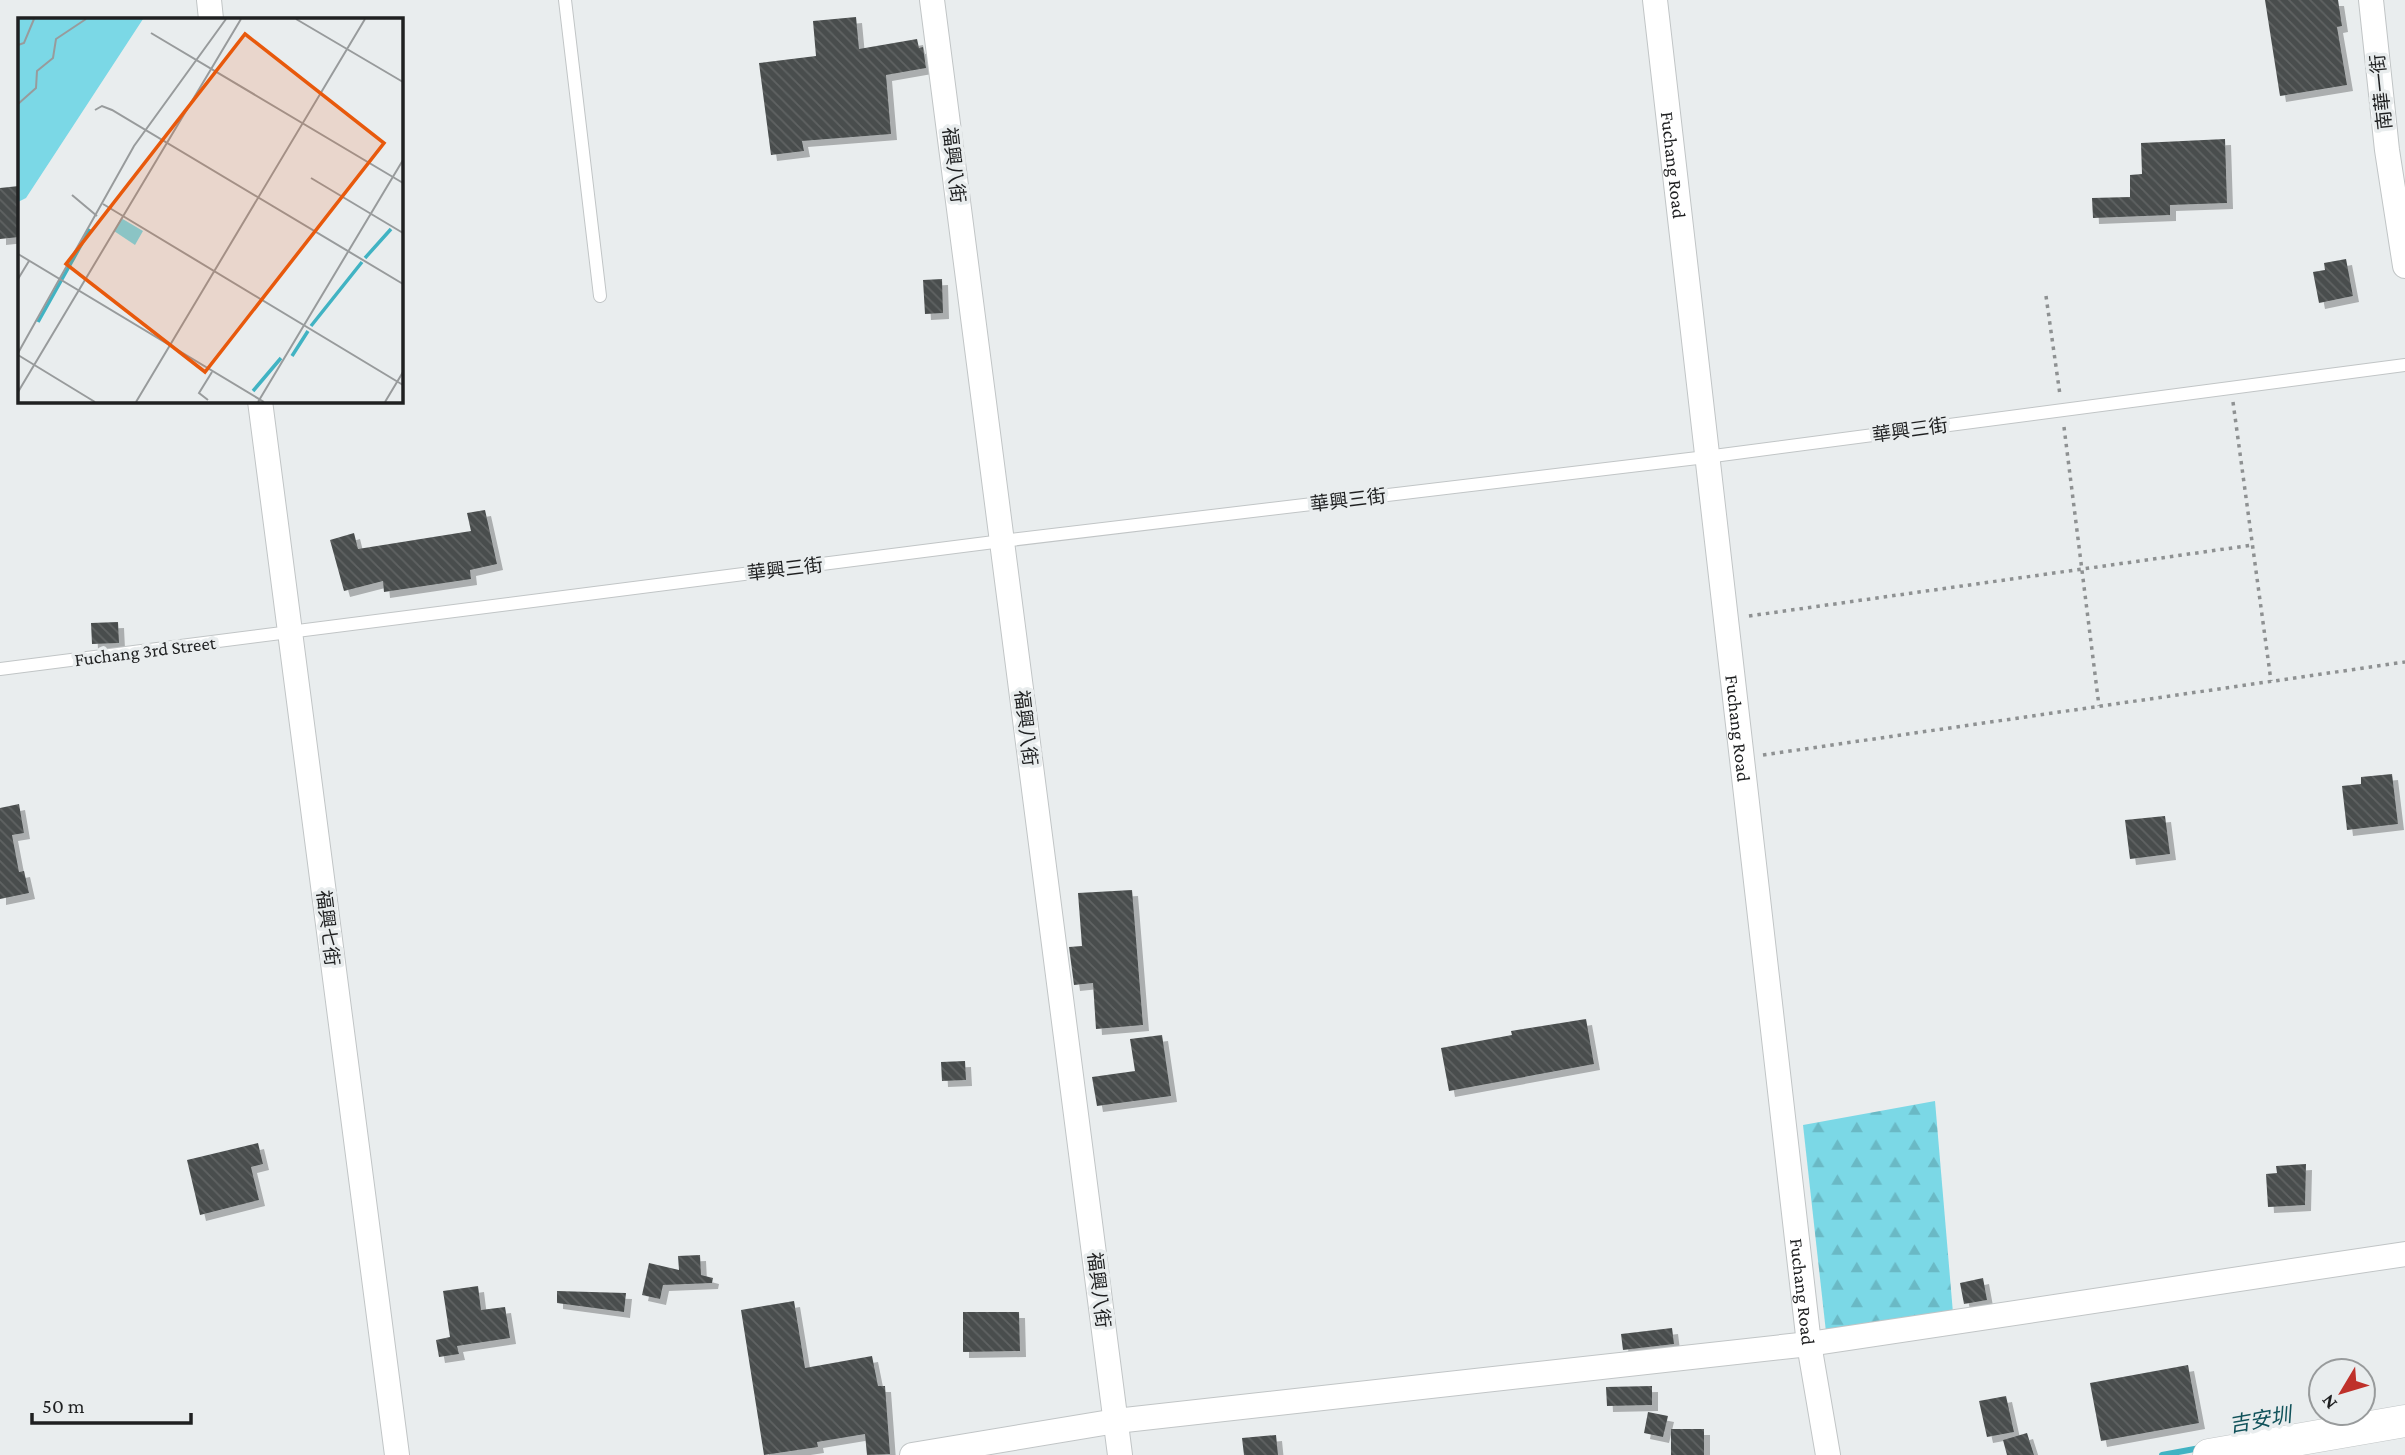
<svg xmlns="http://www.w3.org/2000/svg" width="2405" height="1455" font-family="'Crimson Pro','Noto Sans TC',serif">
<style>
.forest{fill:url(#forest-firs)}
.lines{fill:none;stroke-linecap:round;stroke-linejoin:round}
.stream{stroke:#41b3c3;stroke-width:6}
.building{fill:url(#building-back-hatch);filter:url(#shadow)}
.service-casing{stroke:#c1c5c6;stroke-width:14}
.minor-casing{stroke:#c1c5c6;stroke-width:26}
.tertiary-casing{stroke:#c1c5c6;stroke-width:33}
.path{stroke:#8e9192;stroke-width:3.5;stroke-dasharray:3.5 5;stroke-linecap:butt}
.service{stroke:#fff;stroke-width:12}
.minor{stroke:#fff;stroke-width:24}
.tertiary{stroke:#fff;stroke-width:32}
.labels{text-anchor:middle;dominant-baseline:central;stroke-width:7;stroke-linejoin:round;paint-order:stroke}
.street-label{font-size:19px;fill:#1f2021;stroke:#e9edee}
.water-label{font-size:21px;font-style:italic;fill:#10525a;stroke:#e9edee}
.inset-river{fill:none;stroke:#41b3c3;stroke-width:3.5}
.inset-road{fill:none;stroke:#989b9c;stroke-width:2}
.view{fill:#e8590c;fill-opacity:0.15;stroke:#e8590c;stroke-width:3.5}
.inset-edge{fill:none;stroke:#1f2021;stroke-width:3.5}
</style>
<defs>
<pattern id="forest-firs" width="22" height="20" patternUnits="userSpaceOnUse" patternTransform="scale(1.75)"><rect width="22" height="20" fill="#7bd8e6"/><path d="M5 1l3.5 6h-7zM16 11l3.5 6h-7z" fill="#6ab9c5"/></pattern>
<pattern id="building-back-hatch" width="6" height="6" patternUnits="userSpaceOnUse" patternTransform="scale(1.75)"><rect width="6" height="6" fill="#494d4d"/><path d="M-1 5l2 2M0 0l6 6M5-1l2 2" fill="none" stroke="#606363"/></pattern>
<filter id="shadow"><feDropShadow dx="6" dy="6" stdDeviation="0" flood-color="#0004"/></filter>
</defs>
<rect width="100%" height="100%" fill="#e9edee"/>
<!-- forest -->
<path class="forest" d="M 1935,1101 L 1953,1313 L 1826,1332 L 1803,1125 Z"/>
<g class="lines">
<!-- stream -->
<path class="stream" d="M 2162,1455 L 2200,1448"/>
</g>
<!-- building -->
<path class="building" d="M 2265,0 L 2338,0 L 2342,26 L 2337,27 L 2347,85 L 2280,96 Z
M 856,17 L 859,49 L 917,39 L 919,48 L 923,47 L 926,68 L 886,75 L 891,134 L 802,141 L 804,151 L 771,155 L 759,63 L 816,56 L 813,21 Z
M 2225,139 L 2227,203 L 2170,205 L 2170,215 L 2093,218 L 2092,198 L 2130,197 L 2130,175 L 2142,174 L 2141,143 Z
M 19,186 L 19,237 L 0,239 L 0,188 Z
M 2346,259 L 2353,296 L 2319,303 L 2313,272 L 2325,270 L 2324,263 Z
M 942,279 L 943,313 L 925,314 L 923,280 Z
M 485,510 L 497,564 L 470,570 L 471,579 L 384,592 L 383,581 L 344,591 L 330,540 L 354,533 L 358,549 L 471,531 L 467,513 Z
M 118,622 L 119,643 L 92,644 L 91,623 Z
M 2392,774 L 2398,824 L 2347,830 L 2342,786 L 2361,784 L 2361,777 Z
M 19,804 L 24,833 L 12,835 L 19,872 L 24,871 L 29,893 L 0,899 L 0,808 Z
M 2165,816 L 2170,854 L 2130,859 L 2125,820 Z
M 1132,890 L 1143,1025 L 1096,1029 L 1093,983 L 1074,985 L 1069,947 L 1082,946 L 1078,893 Z
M 1586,1019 L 1594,1064 L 1449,1091 L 1441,1048 L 1512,1035 L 1511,1031 Z
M 1162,1035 L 1171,1096 L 1097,1106 L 1092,1077 L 1135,1071 L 1130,1039 Z
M 965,1061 L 966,1080 L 942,1081 L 941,1062 Z
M 258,1143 L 263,1164 L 251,1167 L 259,1200 L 200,1215 L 187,1160 Z
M 2306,1164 L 2305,1205 L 2268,1207 L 2266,1174 L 2277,1173 L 2276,1166 Z
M 700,1255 L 701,1275 L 713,1278 L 712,1283 L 663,1285 L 660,1299 L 642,1295 L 649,1263 L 679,1270 L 678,1256 Z
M 1983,1278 L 1987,1300 L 1964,1304 L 1960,1283 Z
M 478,1286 L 481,1310 L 505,1307 L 510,1338 L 457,1346 L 459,1354 L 439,1357 L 436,1340 L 450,1337 L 443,1291 Z
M 557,1291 L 626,1293 L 624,1312 L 557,1303 Z
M 794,1301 L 805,1368 L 872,1356 L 878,1386 L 885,1386 L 890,1454 L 867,1455 L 865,1434 L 817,1442 L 818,1447 L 764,1455 L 741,1310 Z
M 963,1312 L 1019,1312 L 1020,1351 L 963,1352 Z
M 1672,1328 L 1674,1344 L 1623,1350 L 1621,1334 Z
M 2188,1365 L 2199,1423 L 2101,1441 L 2090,1383 Z
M 1652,1386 L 1652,1405 L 1607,1406 L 1606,1387 Z
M 2006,1396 L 2014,1432 L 1987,1437 L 1979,1401 Z
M 1648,1412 L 1668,1416 L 1663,1437 L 1644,1433 Z
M 1671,1429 L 1704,1429 L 1704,1455 L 1671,1455 Z
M 2027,1433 L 2034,1455 L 2007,1455 L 2003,1440 Z
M 1276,1435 L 1278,1455 L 1244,1455 L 1242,1438 Z"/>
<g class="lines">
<!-- service casing -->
<g class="service-casing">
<path id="service" d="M 565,0 L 600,296
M 0,669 L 1002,541 L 1706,457 L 2405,365"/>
</g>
<!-- minor casing -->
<g class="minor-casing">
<g id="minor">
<path d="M 209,0 L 211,19"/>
<path d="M 932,0 L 1120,1455"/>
<path id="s1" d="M 1655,0 L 1809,1344 L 1828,1455"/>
<path d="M 2371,0 L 2387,150 L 2405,266"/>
<path d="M 260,401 L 397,1455"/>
<path d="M 912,1455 L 1116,1421 L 1809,1344 L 2405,1254"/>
</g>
</g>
<!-- tertiary casing -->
<g class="tertiary-casing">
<path id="tertiary" d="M 2209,1455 L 2405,1421"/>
</g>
<!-- path -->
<path class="path" d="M 2046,296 L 2060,395
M 2233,402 L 2271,681
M 2064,427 L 2099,706
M 1749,616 L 2253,545
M 1763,755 L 2405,662"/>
<!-- service -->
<use href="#service" class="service"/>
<!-- minor -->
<use href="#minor" class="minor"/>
<!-- tertiary -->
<use href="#tertiary" class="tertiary"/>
</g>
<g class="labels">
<!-- street labels -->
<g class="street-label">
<text transform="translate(2381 92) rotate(-96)">南華一街</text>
<text transform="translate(954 165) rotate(83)">福興八街</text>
<text stroke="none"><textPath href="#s1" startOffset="166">Fuchang Road</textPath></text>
<text transform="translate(1910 430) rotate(-8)">華興三街</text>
<text transform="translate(1348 500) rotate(-7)">華興三街</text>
<text transform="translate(785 569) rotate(-7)">華興三街</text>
<text transform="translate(145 651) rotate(-7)">Fuchang 3rd Street</text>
<text transform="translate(1026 728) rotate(83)">福興八街</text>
<text stroke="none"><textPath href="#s1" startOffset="733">Fuchang Road</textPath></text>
<text transform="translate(328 928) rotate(83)">福興七街</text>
<text transform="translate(1099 1290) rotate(83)">福興八街</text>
<text stroke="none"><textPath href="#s1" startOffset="1300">Fuchang Road</textPath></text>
</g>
<!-- water labels -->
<g class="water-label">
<text transform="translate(2260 1420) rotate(-10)">吉安圳</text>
</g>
</g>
<!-- overview -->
<g transform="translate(18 18)">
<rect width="385" height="385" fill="#e9edee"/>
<path d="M 0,1 L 125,1 L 8,180 L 0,184 ZM 103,200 L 125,213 L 117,227 L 96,213 Z" fill="#7bd8e6"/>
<path class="inset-river" d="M 347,240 L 373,211M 20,304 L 72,211M 293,308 L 344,244M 274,338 L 290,313M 235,373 L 263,340"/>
<path class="inset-road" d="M 278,1 L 385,64M 133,15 L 385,165M 0,27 L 6,25 L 16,1M 0,86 L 18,70 L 19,53 L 35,40 L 38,21 L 68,1M 77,92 L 84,88 L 94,92 L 385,266M 293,160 L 385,215M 54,177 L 79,198M 85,186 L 385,367M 0,236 L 246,384M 0,261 L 11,243M 0,335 L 116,128 L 208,1M 0,337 L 77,384M 0,374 L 223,1M 190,382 L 181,375 L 194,354M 118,384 L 347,1M 240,384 L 385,142M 367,384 L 385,354"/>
<path class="view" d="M 227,16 L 366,125 L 187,354 L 48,246 Z"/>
<rect width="385" height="385" class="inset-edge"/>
</g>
<!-- north arrow -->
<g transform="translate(2342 1392) rotate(232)"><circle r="33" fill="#e9edee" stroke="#989b9c" stroke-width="2"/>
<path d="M0-5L12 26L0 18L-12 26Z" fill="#bf312a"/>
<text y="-10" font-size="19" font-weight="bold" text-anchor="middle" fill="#1f2021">N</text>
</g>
<!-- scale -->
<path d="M32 1413v10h159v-10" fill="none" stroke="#1f2021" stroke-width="3.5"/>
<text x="42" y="1413" font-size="21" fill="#1f2021" stroke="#e9edee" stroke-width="5" paint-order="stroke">50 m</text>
</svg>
